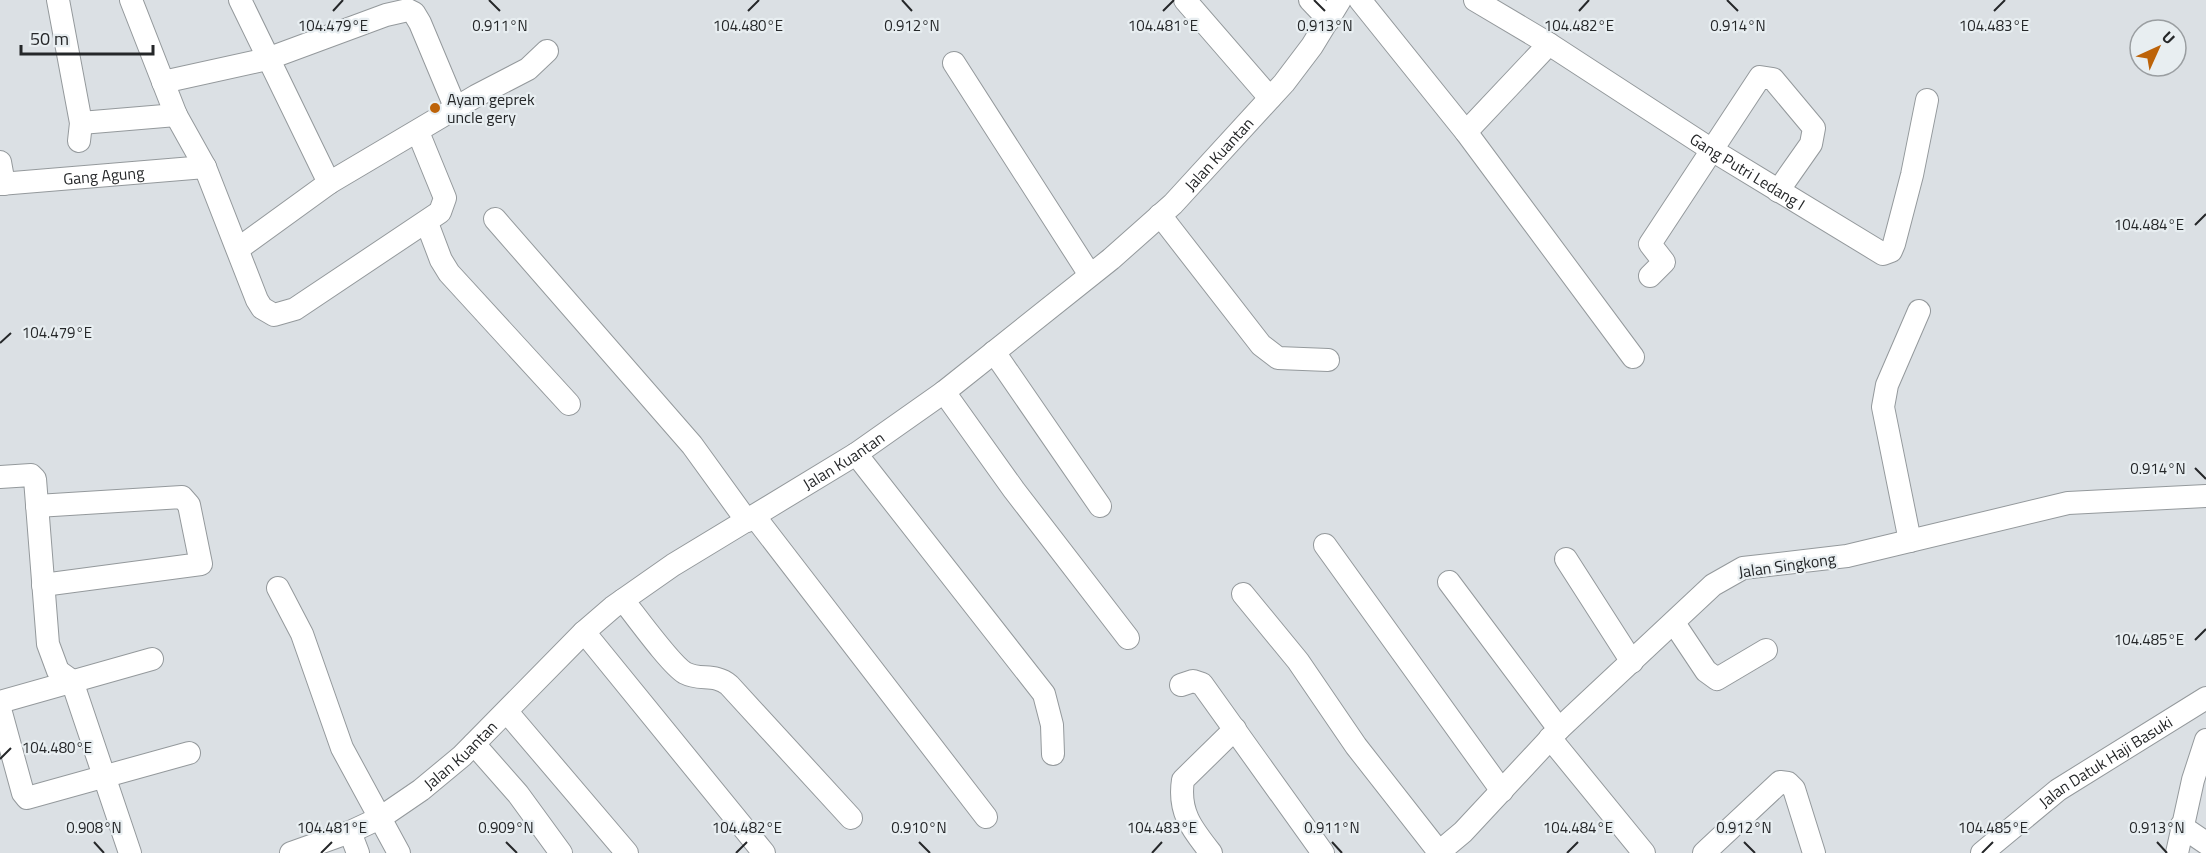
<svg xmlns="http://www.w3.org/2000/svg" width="2206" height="853" font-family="'Titillium Web',sans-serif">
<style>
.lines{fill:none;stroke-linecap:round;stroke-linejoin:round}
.minor-casing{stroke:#94999c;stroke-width:24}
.minor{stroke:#fff;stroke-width:22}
.ticks{fill:none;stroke:#252729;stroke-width:2}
.poi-dot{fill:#bd6309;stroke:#e8eef1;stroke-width:2}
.labels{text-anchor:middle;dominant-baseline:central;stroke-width:4.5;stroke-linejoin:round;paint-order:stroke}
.poi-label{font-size:16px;fill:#252729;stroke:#e8eef1;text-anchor:start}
.street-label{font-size:16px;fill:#252729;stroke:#e8eef1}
.ticks-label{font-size:15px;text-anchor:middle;fill:#252729;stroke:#e8eef1;stroke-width:4.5;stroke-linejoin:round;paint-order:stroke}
</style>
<rect width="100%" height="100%" fill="#dbe0e4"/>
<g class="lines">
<!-- minor casing -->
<g class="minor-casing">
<g id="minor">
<path d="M 58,0 L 81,123 L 79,141"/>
<path d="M 131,0 L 176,115 L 205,167 L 257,300 L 262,308 L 274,315 L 295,309 L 440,212 L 445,198 L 418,132"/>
<path d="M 240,0 L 329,183"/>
<path d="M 1185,0 L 1270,98"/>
<path d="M 1310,0 L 1329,20"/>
<path d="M 1360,0 L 1466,132 L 1633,357"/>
<path id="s1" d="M 1475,0 L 1549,44 L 1712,150 L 1883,254 L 1891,251 L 1894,244 L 1912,175 L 1927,100"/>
<path d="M 954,63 L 1090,275"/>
<path d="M 163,82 L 267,59 L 386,15 L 408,10 L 414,13 L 420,23 L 456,109"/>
<path d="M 81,123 L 176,115"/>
<path d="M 1466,132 L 1549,44"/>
<path d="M 0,162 L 4,184"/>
<path id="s2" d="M 0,184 L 205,167"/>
<path d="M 1160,215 L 1261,345 L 1278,358 L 1328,360"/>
<path d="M 495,219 L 692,445 L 747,521"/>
<path d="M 427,223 L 441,260 L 449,273 L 569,404"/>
<path d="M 238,249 L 329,183 L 476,96 L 528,69 L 547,51"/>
<path d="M 1650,276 L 1664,262 L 1650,244 L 1760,77 L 1773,79 L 1814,128 L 1811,144 L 1778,191"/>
<path d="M 994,352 L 1100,506"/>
<path d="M 944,392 L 1014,490 L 1128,638"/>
<path d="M 856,454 L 1044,694 L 1052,725 L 1053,754"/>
<path d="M 0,477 L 31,475 L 35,479 L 48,644 L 58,671 L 72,681"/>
<path d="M 37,506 L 182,497 L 189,505 L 201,564 L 43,585"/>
<path d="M 755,517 L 986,817"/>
<path d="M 1910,541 L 1883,407 L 1887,385 L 1919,311"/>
<path d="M 1325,545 L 1502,791"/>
<path d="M 1566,559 L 1632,662"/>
<path d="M 1449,582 L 1559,729"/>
<path d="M 278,588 L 302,634 L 342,748 L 399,853"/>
<path d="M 1243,594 L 1298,661 L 1356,746 L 1439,852"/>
<path d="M 623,600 C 635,615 671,665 685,673 C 700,681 715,673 729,685 L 851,818"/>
<path d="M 1674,623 L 1706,671 L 1717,679 L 1766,650"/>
<path d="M 584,632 L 764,853"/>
<path d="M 72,681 L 130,853"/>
<path d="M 1181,685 L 1193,681 L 1202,684 L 1323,853"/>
<path d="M 0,702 L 152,659"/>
<path d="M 0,709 L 23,793 L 27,798 L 189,753"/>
<path d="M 507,712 L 627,853"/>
<path d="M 1550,738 L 1644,853"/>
<path d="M 474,744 L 518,794 L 561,853"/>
<path d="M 2181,826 L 2206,843"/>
<path d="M 350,832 L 358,853"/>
<path id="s3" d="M 291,853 L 350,832 L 380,818 L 421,790 L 462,756 L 584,632 L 613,607 L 673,565 L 856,454 L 944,392 L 1111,259 L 1173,204 L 1284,83 L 1312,46 L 1340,0"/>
<path d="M 1211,853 C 1192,829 1178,812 1183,780 L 1235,729"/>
<path d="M 1438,853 L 1463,832 L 1559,729 L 1713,585 L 1743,568 L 1847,556 L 2068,503 L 2206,496"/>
<path d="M 1704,853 L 1780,782 L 1788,783 L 1794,789 L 1814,853"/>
<path id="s4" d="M 1982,853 L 2058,790 L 2206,698"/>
<path d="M 2177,853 L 2193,780 L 2206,740"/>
</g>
</g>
<!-- minor -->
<use href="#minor" class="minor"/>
</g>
<!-- ticks -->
<path class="ticks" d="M 489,0 L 500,11M 902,0 L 912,11M 1314,0 L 1325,11M 1727,0 L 1738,11M 333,11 L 343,0M 748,11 L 759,0M 1163,11 L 1174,0M 1579,11 L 1589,0M 1994,11 L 2005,0M 2195,225 L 2206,214M 0,343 L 11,333M 2195,468 L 2206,479M 2195,640 L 2206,629M 0,759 L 11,748M 94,842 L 104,853M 506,842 L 517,853M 919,842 L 930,853M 1332,842 L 1342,853M 1744,842 L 1755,853M 2157,842 L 2167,853M 321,853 L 332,842M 736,853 L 747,842M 1152,853 L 1162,842M 1567,853 L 1578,842M 1982,853 L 1993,842"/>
<!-- markers -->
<circle class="poi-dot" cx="435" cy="108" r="6"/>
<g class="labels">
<!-- poi labels -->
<g class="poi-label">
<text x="447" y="99">Ayam geprek<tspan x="447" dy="18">uncle gery</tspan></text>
</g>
<!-- street labels -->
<g class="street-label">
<text stroke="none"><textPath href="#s3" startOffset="1170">Jalan Kuantan</textPath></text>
<text stroke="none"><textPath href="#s1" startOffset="322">Gang Putri Ledang I</textPath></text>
<text stroke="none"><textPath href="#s2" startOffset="104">Gang Agung</textPath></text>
<text stroke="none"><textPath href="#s3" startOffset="684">Jalan Kuantan</textPath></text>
<text transform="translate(1787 565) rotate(-8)">Jalan Singkong</text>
<text stroke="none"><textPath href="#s3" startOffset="198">Jalan Kuantan</textPath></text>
<text stroke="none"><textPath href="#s4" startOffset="154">Jalan Datuk Haji Basuki</textPath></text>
</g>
</g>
<g class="ticks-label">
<text x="333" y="31">104.479°E</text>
<text x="500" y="31">0.911°N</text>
<text x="748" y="31">104.480°E</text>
<text x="912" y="31">0.912°N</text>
<text x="1163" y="31">104.481°E</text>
<text x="1325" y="31">0.913°N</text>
<text x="1579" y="31">104.482°E</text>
<text x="1738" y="31">0.914°N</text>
<text x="1994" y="31">104.483°E</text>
<text x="2149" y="230">104.484°E</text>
<text x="57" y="338">104.479°E</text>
<text x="2158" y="474">0.914°N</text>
<text x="2149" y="645">104.485°E</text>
<text x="57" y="753">104.480°E</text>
<text x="332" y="833">104.481°E</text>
<text x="747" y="833">104.482°E</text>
<text x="1578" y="833">104.484°E</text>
<text x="1993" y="833">104.485°E</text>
<text x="94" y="833">0.908°N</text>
<text x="506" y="833">0.909°N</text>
<text x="919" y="833">0.910°N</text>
<text x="1162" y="833">104.483°E</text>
<text x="1332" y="833">0.911°N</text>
<text x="1744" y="833">0.912°N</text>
<text x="2157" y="833">0.913°N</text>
</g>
<!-- north arrow -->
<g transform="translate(2158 48) rotate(45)"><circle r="28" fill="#e8eef1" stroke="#9a9ea1" stroke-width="1.5"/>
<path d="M0-4.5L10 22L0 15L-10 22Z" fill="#bd6309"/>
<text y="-9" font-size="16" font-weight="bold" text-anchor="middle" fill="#252729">U</text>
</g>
<!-- scale -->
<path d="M21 45v9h132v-9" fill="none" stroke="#252729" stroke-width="3"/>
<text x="30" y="45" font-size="18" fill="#252729" stroke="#e8eef1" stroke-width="4.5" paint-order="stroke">50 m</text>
</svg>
